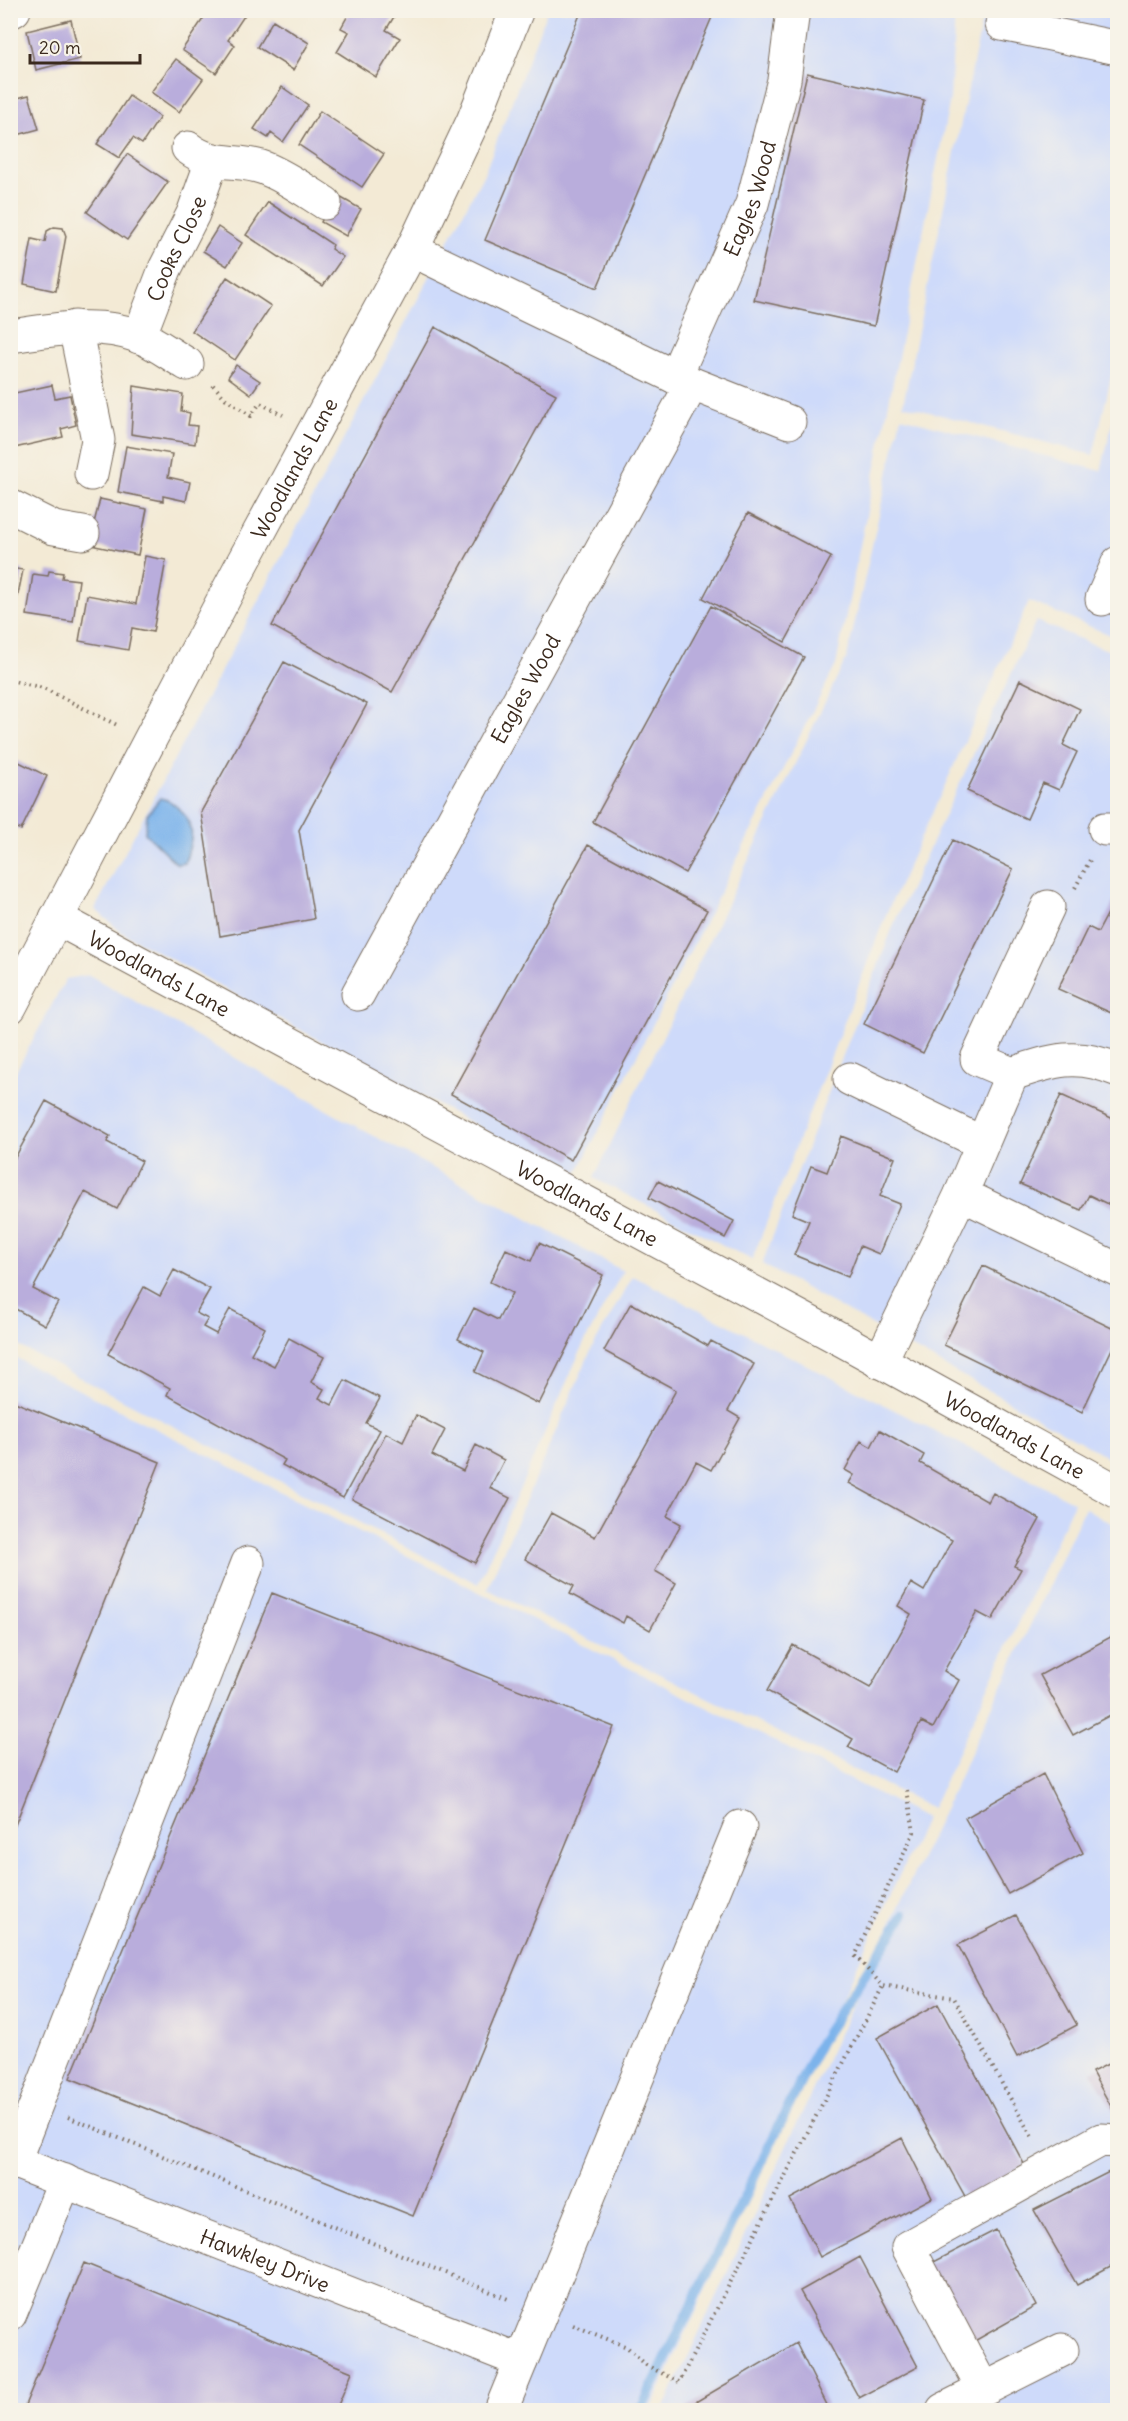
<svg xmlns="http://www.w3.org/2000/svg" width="1128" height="2421" font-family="Delius,sans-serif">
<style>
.built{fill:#cedafa}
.water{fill:#7bb3eb;stroke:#5b6e84;stroke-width:1.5}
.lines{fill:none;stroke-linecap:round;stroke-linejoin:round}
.stream{stroke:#7bb3eb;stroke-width:10}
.building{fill:#b9addc}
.minor-casing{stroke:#7b6d5e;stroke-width:35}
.path{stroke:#7b6d5e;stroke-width:4;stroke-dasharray:1.5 4.5;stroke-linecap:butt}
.minor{stroke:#fff;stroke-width:33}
.labels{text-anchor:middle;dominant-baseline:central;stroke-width:4.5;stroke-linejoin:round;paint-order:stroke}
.street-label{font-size:21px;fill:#3b2a1e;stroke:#f7f3e8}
</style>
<rect width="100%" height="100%" fill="#f7f3e8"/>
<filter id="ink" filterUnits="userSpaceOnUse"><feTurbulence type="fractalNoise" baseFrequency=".0167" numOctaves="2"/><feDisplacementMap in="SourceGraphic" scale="12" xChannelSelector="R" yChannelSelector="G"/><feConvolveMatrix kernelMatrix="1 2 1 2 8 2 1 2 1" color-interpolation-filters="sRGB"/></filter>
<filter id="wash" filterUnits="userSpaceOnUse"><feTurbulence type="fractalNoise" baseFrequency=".008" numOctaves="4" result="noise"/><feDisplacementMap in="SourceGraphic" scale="24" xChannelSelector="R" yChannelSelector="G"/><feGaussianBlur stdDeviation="1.35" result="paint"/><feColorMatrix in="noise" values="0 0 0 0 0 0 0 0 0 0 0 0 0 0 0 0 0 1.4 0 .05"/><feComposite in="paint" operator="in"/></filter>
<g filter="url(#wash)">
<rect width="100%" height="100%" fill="#f3ead5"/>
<!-- built -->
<path class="built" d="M 547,11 L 955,11 L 950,99 L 836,665 L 574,1179 L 121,932 L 95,909 L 484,174 Z
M 984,11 L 1117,11 L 1118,348 L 1093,455 L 903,405 Z
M 1117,404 L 1117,638 L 1029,601 L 887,912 L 752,1260 L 594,1178 L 847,657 L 901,417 L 1101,471 Z
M 1036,621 L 1117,654 L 1117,1466 L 1099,1452 L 762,1264 L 896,919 Z
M 89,975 L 339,1117 L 623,1271 L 583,1345 L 478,1584 L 11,1342 L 10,1082 L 66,979 Z
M 633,1276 L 1074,1502 L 932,1808 L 487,1589 L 591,1350 Z
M 10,1355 L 926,1818 L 650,2410 L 11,2410 Z
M 1085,1508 L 1118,1527 L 1117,2410 L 663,2410 Z"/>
<!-- water -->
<path class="water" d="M 160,798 C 170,800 173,803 180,810 C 198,828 191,841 185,863 L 177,864 L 145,833 L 147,815 Z"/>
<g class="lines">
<!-- stream -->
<path class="stream" d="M 641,2410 L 820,2042 L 904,1915"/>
</g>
<g id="blocks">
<!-- building -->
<path class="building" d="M 209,10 L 248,10 L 228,40 L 235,45 L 216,73 L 182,50 Z
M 351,10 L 398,10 L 386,30 L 400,38 L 376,77 L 337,52 L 349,32 L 341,28 Z
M 582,10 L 715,10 L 597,288 L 485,240 Z
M 71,20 L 80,59 L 36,70 L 27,31 Z
M 273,20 L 309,43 L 293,70 L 257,47 Z
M 176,59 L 203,79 L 179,112 L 151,92 Z
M 807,73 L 924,100 L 874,326 L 754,300 Z
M 282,87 L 308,105 L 283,142 L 271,133 L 268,138 L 254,129 Z
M 29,95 L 39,129 L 10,137 L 10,100 Z
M 129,96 L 160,117 L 142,144 L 133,138 L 119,158 L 97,144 Z
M 320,111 L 384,154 L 362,187 L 299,145 Z
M 127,154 L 168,182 L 127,240 L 87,212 Z
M 336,195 L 361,209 L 346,236 L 321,222 Z
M 268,202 L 333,245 L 331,249 L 343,257 L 323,286 L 246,235 Z
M 54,227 L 63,228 L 66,236 L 56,291 L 24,284 L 32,239 L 45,242 L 47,231 Z
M 218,227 L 242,243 L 227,266 L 203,251 Z
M 227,277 L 271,306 L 235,360 L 192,331 Z
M 435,327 L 556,394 L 392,692 L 272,626 Z
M 236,365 L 260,381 L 251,394 L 228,377 Z
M 52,385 L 55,398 L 70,395 L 76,425 L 61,429 L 63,437 L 10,449 L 10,394 Z
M 134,386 L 183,394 L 181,411 L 190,413 L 188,425 L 197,426 L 195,444 L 131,434 Z
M 126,446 L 172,454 L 168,477 L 190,482 L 186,501 L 163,496 L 163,501 L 118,492 Z
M 100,499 L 147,509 L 138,555 L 95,546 L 98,532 L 92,531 Z
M 748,513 L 831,557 L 785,642 L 703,598 Z
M 145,556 L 166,560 L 153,632 L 132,628 L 128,650 L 79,641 L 87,595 L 136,604 Z
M 10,568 L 23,570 L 13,619 L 10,619 Z
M 49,571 L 63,573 L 62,578 L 79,580 L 73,622 L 27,615 L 33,574 L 48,576 Z
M 711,606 L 804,657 L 685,873 L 593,822 Z
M 284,662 L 367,704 L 299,830 L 314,919 L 220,936 L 201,812 Z
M 1020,680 L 1080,709 L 1063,745 L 1077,752 L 1059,790 L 1043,783 L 1027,819 L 967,791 Z
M 15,760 L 47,776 L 21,830 L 10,825 L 10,771 Z
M 953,840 L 1013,869 L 923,1053 L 864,1024 Z
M 588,845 L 707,910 L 571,1160 L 451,1094 Z
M 1118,894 L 1118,1016 L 1058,989 L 1088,927 L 1098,932 Z
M 1061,1095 L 1118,1121 L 1118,1209 L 1089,1195 L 1081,1210 L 1020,1184 Z
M 46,1101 L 110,1136 L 107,1142 L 142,1161 L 117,1209 L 85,1192 L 33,1289 L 58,1302 L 45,1325 L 10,1306 L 10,1167 Z
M 841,1136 L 895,1158 L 880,1196 L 900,1204 L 879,1254 L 860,1246 L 848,1277 L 794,1255 L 809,1221 L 792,1214 L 811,1166 L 827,1172 Z
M 658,1181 L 734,1221 L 725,1238 L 649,1198 Z
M 539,1243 L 603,1275 L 539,1404 L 475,1372 L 484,1352 L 458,1339 L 474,1308 L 498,1320 L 512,1293 L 490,1282 L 506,1249 L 531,1261 Z
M 983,1266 L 1118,1331 L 1118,1336 L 1082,1412 L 944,1345 Z
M 174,1270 L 210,1289 L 196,1313 L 208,1319 L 203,1327 L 216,1334 L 230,1309 L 265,1328 L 251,1354 L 274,1366 L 289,1338 L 324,1357 L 311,1382 L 324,1389 L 319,1398 L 332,1405 L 345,1380 L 380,1398 L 366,1423 L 380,1430 L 343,1498 L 282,1465 L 285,1460 L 167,1395 L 170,1388 L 108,1354 L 144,1287 L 160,1296 Z
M 631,1303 L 708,1346 L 711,1341 L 754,1364 L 728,1411 L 740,1418 L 711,1470 L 696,1462 L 667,1516 L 681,1524 L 655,1571 L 676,1583 L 650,1630 L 626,1616 L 623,1623 L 570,1594 L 574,1586 L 525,1559 L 551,1513 L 595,1537 L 676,1390 L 604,1351 Z
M 10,1400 L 160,1462 L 11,1835 L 10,1835 Z
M 416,1415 L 445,1430 L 432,1455 L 447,1463 L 463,1471 L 476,1445 L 504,1460 L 490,1488 L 510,1498 L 475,1563 L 352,1499 L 386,1433 L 403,1442 Z
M 880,1430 L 924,1455 L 920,1463 L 988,1502 L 993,1493 L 1040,1519 L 1014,1566 L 1021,1569 L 992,1620 L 977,1612 L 944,1671 L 959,1680 L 933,1728 L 921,1722 L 894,1772 L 848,1747 L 853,1739 L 767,1691 L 793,1645 L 870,1688 L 911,1614 L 898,1606 L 911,1583 L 924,1591 L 952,1540 L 849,1483 L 854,1475 L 845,1470 L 861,1441 L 871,1447 Z
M 272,1593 L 614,1727 L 413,2216 L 70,2078 Z
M 1118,1633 L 1118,1711 L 1073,1735 L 1040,1675 Z
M 1043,1774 L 1083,1853 L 1008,1894 L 965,1818 Z
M 1016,1915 L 1077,2025 L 1017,2057 L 958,1945 Z
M 938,2004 L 1024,2164 L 966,2198 L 877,2038 Z
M 1118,2059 L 1118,2119 L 1092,2072 Z
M 902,2138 L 932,2198 L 820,2257 L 790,2199 Z
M 1115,2169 L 1118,2174 L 1118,2263 L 1077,2285 L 1034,2210 Z
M 996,2230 L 1036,2306 L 964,2347 L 922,2268 Z
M 860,2257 L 918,2367 L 859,2398 L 800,2291 Z
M 84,2263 L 352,2372 L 336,2410 L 23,2410 Z
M 796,2343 L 827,2405 L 817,2410 L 689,2410 L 687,2407 Z"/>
</g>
</g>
<g filter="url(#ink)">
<use href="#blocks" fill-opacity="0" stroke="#7b6d5e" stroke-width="1.5"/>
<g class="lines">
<!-- minor casing -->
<g class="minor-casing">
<g id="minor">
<path d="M 10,12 L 14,10"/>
<path d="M 1002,24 L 1118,48"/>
<path d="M 188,148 C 214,168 236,158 264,168 C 285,176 306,191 325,203"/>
<path d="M 412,250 L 675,377 L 789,422"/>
<path d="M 75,327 L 98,440 L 91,474"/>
<path d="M 10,336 C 53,330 97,321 138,336 C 155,342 171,355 187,364"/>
<path id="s1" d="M 139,337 L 165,269 L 193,214 L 212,161"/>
<path id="s2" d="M 675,377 L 752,204 L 784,80 L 793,10"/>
<path d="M 10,506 L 54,528 L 83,533"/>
<path d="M 1102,599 L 1118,563"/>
<path d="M 1105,829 L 1118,829"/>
<path id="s3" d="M 56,918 L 844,1341 L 1118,1492"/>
<path id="s4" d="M 358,994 L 692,384"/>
<path id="s5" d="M 10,1007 L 241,566 L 412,250 L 473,121 L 517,10"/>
<path d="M 1012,1074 C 1053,1060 1077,1052 1118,1070"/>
<path d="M 850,1079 L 982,1143"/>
<path d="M 961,1194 L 1118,1270"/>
<path d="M 880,1362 L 961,1194 L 1012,1074 L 977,1059 L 1048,907"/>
<path id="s6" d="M 10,2160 L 521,2361"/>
<path d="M 14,2161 L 248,1563"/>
<path d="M 10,2314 L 65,2181"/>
<path d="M 983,2389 L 908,2247 L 1101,2140 L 1118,2141"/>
<path d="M 501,2410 L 740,1827"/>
<path d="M 943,2410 L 1062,2350"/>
</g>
</g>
<!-- path -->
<path class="path" d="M 213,385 L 226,399 L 251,416 L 260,403 L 283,415
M 10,680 L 43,688 L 117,725
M 1075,888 L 1090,860
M 907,1790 L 914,1832 L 855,1956 L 883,1986 L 954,1998 L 1032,2137
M 68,2117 L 508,2299
M 573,2325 L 627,2347 L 646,2365 L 679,2382 L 883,1986"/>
<!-- minor -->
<use href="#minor" class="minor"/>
</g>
</g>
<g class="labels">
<!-- street labels -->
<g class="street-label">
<text stroke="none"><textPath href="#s2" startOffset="194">Eagles Wood</textPath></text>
<text stroke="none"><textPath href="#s1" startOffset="96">Cooks Close</textPath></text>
<text stroke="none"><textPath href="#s5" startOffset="609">Woodlands Lane</textPath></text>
<text stroke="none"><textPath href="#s4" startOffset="348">Eagles Wood</textPath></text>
<text stroke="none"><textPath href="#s3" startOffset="117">Woodlands Lane</textPath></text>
<text stroke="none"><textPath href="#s3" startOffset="603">Woodlands Lane</textPath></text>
<text stroke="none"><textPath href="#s3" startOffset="1089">Woodlands Lane</textPath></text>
<text stroke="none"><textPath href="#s6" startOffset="274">Hawkley Drive</textPath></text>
</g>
</g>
<!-- margin -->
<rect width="1128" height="2421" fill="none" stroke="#f7f3e8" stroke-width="36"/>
<!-- scale -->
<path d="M30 54v9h110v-9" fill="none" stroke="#3b2a1e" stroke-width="3"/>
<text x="39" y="54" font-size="18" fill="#3b2a1e" stroke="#f7f3e8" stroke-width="4.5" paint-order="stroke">20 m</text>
</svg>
